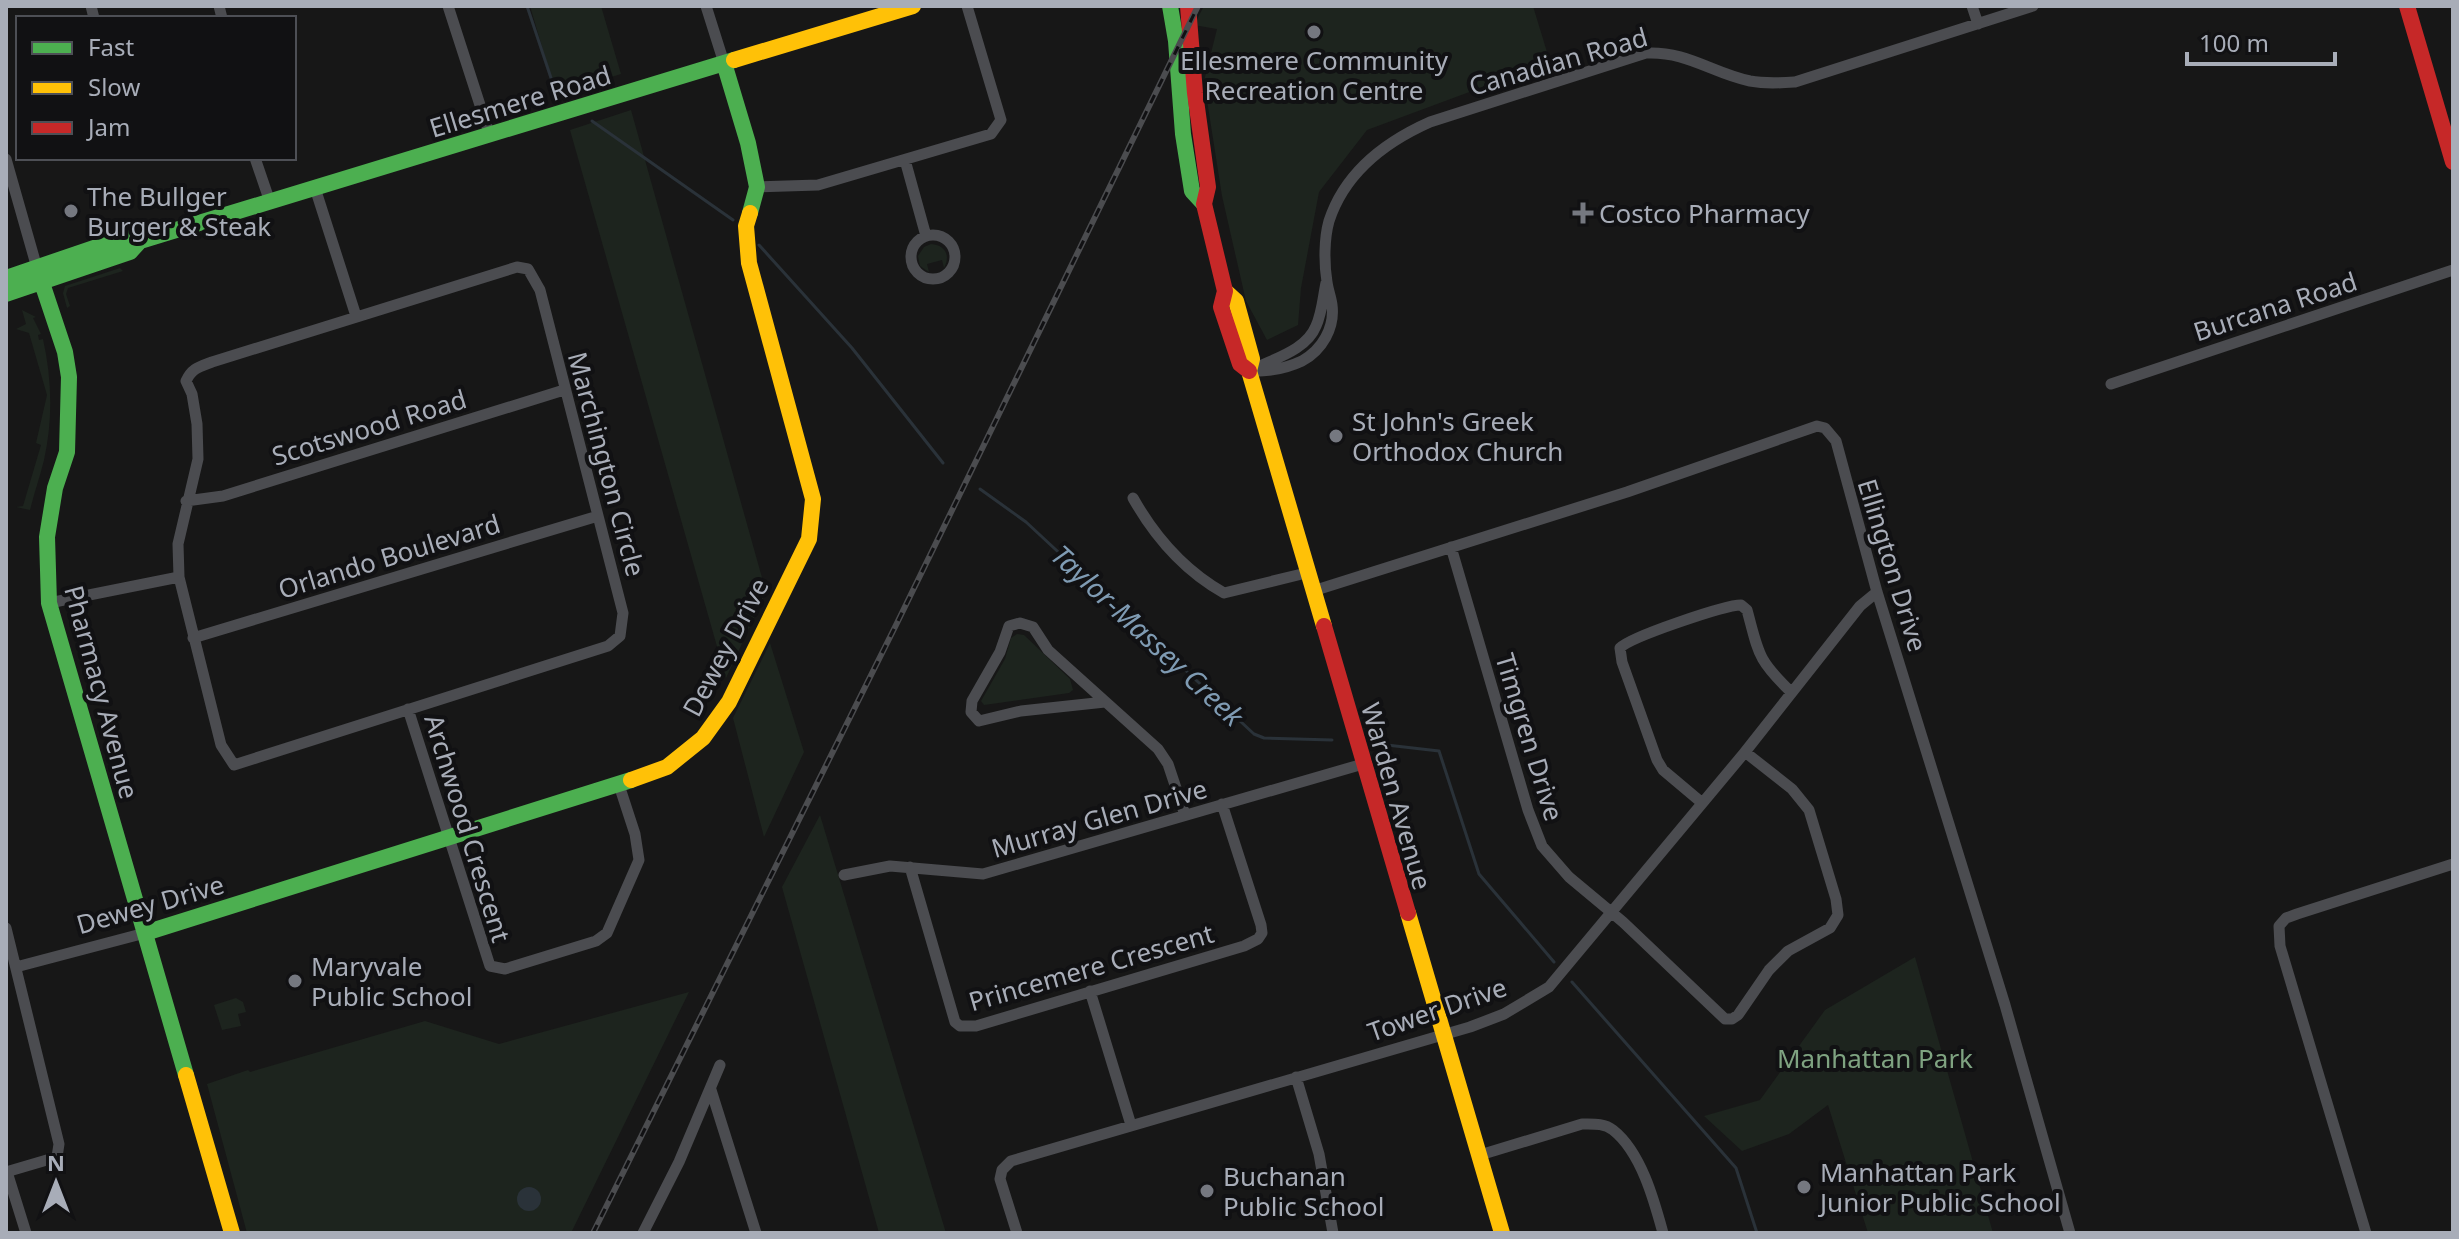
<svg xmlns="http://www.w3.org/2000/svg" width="2459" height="1239" font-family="'Noto Sans',sans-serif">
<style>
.green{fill:#1d241e}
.water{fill:#2a3239}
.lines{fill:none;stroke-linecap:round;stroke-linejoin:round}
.stream{stroke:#2a3239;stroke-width:3}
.street{stroke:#4b4c50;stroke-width:11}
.fast{stroke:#4caf50;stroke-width:16}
.slow{stroke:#ffc107;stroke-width:16}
.jam{stroke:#c62828;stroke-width:16}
.rail-casing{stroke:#4b4c4f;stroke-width:6}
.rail{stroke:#111113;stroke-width:3;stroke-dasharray:9;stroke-linecap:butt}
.poi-dot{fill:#757880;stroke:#111113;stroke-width:3}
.labels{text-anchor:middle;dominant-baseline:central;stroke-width:8;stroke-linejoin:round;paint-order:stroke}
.poi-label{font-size:26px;fill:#a8adb8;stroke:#111113;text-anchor:start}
.street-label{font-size:26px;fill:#a8adb8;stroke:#111113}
.park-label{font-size:26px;fill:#7fa381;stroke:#111113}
.water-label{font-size:28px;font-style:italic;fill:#7f9bb3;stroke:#111113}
</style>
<rect width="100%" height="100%" fill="#171717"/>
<!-- green -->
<path class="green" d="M 530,6 L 601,6 L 621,74 L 556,94 Z
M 1204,6 L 1533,6 L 1550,62 L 1367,130 L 1319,192 L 1301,288 L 1298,325 L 1267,340 L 1246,301 L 1222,196 L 1204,81 L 1217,29 L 1194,25 Z
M 631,110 L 766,592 L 726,678 L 570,130 Z
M 931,244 C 945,245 951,255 944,268 L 942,260 L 927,264 L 929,272 L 920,266 L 918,256 L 924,247 Z
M 120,268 L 123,271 L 68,288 L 66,294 L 70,306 L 67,308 L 63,293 L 65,286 Z
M 22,310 L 36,317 L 33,318 L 41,334 L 38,335 L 39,340 L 43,339 C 52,379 53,420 44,460 C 40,477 34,493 30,510 L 16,507 L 23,506 L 41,445 L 36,443 L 47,395 L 29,333 L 16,329 L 26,324 Z
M 1017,634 L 1024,635 L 1070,679 L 1073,690 L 1069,693 L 984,705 L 981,701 L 1005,659 L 1011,638 Z
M 770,643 L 804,752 L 764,837 L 733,718 Z
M 820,815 L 946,1233 L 879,1233 L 782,887 Z
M 1915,957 L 1993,1233 L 1868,1233 L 1828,1105 L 1789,1134 L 1742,1151 L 1704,1116 L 1760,1100 L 1825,1010 Z
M 689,992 L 571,1233 L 247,1233 L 207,1084 L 248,1070 L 250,1072 L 425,1021 L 499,1044 Z
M 236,998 L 243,1002 L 246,1012 L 238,1014 L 241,1026 L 222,1030 L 214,1005 Z"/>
<!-- water -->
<path class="water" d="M517 1199a12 12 0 1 1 24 0a12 12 0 1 1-24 0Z"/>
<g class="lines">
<!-- stream -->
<path class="stream" d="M 527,6 L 555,90
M 592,121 L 733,220
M 759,245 L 852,348 L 943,463
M 980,489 L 1026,522 L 1254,734 L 1264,738 L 1332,740
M 1378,744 L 1439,751 L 1479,874 L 1554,962
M 1572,982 L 1736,1168 L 1757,1233"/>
<!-- street -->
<path class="street" d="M 91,6 L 94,18
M 219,6 L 222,18
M 448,6 L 490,136
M 706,6 L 724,63
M 1972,6 L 1978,24
M 255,158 L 270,202
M 6,159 L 37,268
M 905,160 L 926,236
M 757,187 L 818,185 L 991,134 L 1001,120 L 967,6
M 315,188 L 356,316
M911 257a22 22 0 1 1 44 0a22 22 0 1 1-44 0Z
M 517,267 L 528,269 L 540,290 L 623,613 L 620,636 L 608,646 L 234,765 L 221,745 L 179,577 L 178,544 L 198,459 L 197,424 L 192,394 L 186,381 C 192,368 199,367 212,362 Z
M 1249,371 C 1268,372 1285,369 1302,361 C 1322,350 1335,328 1332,305 C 1331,297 1328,290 1327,282 C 1324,263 1324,239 1329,221 C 1345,172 1385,142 1430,122 L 1646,53 C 1687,51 1712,73 1750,81 C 1766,84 1780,83 1795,82 L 2033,6
M 1250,371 C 1272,359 1306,351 1316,326 C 1322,313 1323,297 1326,283
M 2111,384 L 2453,270
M 1133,498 C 1155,537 1185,571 1224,593 L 1306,573
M 186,501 L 223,496 L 564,390
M 1451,547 L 1528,810 L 1542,846 L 1569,877 L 1623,922 L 1725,1019 L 1732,1019 L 1738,1015 L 1769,970 L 1788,951 L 1830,928 L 1838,915 L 1836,899 L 1809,810 L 1792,789 L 1745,752
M 1313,591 L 1627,492 L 1817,426 L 1825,428 L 1836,441 L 1877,592 L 2005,1005 L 2070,1233
M 49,603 L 179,577
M 193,638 L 598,516
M 1105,702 L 1021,711 L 979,721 L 971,712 L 972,701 L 1000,652 L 1009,626 L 1020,623 L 1033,627 L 1048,650 L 1158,749 L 1168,764 L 1185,815
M 408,709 L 490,966 L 505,969 L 596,941 L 607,933 L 639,860 L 635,834 L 619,785
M 1701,802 L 1663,770 L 1657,760 L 1622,662 L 1620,648 C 1630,637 1725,605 1741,605 L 1747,610 C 1759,654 1757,659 1791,692
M 910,867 L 955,1022 L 960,1026 L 976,1026 L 1244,946 L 1258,939 L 1262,933 L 1261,925 L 1222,804
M 844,875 L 890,866 L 983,874 L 1363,764
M 6,928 L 59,1144 L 57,1157 L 6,1172
M 16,967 L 145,933
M 1090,991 L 1131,1125
M 1296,1077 L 1319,1154 L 1333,1233
M 711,1090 L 756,1233
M 1480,1155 L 1582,1124 C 1593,1124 1604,1123 1613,1130 C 1641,1152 1654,1200 1663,1233
M 7,1172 L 26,1233
M 643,1233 L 679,1162 L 720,1065
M 1017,1233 L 1000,1179 L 1002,1170 L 1011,1161 L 1470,1027 L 1504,1014 L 1549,987 L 1745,752 L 1860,606 L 1877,592
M 2366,1233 L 2280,946 L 2279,926 L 2286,918 L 2297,914 L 2453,864"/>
<!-- fast -->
<path class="fast" d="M 1170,6 L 1176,41 L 1183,134 L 1192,191 L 1204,204
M 724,63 L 748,143 L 757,187 L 750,213
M 37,268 L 65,352 L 69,377 L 67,452 L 55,488 L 47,537 L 49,603 L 186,1075
M 6,278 L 126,237 L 140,241 L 734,60
M 6,294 L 130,252 L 140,241
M 145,933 L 631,780"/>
<!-- slow -->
<path class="slow" d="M 734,60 L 913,6
M 1225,291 L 1236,301 L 1252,359 L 1249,371 L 1324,626
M 631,780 L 667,767 L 703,738 L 729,702 L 809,539 L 813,499 L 749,263 L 746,226 L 750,213
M 1408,913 L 1502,1233
M 186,1075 L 232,1233"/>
<!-- jam -->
<path class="jam" d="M 1188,6 L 1195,93 L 1208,187 L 1204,204 L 1225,291 L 1221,307 L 1240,364 L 1249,371
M 2407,6 L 2453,162
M 1324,626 L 1408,913"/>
<!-- rail casing -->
<g class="rail-casing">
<path id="rail" d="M 593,1233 L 897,623 L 1198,6"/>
</g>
<!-- rail -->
<use href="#rail" class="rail"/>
</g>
<!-- markers -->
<g class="poi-dot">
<circle cx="1314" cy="32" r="8"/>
<circle cx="71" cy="211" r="8"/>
<path d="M1579 201h8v8h8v8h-8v8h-8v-8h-8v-8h8z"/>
<circle cx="1336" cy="436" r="8"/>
<circle cx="295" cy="981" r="8"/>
<circle cx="1804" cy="1187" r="8"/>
<circle cx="1207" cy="1191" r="8"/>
</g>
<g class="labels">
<!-- poi labels -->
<g class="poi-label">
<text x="1314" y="60" text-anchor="middle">Ellesmere Community<tspan x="1314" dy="30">Recreation Centre</tspan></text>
<text x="87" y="196">The Bullger<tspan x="87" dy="30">Burger &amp; Steak</tspan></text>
<text x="1599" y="213">Costco Pharmacy</text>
<text x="1352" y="421">St John's Greek<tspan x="1352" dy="30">Orthodox Church</tspan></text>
<text x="311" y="966">Maryvale<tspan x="311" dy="30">Public School</tspan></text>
<text x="1820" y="1172">Manhattan Park<tspan x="1820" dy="30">Junior Public School</tspan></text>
<text x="1223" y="1176">Buchanan<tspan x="1223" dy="30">Public School</tspan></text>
</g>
<!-- street labels -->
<g class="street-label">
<text transform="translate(1558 61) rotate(-16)">Canadian Road</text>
<text transform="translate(520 101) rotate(-17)">Ellesmere Road</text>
<text transform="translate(2275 306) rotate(-18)">Burcana Road</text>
<text transform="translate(369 427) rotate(-17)">Scotswood Road</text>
<text transform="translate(607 464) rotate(75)">Marchington Circle</text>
<text transform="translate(389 556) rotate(-17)">Orlando Boulevard</text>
<text transform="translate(1893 565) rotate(73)">Ellington Drive</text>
<text transform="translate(725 647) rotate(-62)">Dewey Drive</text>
<text transform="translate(102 692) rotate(75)">Pharmacy Avenue</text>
<text transform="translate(1530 737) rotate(73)">Timgren Drive</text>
<text transform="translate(1397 796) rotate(74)">Warden Avenue</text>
<text transform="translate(1099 818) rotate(-16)">Murray Glen Drive</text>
<text transform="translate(468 828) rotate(73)">Archwood Crescent</text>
<text transform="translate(150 904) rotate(-16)">Dewey Drive</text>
<text transform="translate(1091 967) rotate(-16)">Princemere Crescent</text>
<text transform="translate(1437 1009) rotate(-19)">Tower Drive</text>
</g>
<!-- park labels -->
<g class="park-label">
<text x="1875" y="1058">Manhattan Park</text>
</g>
<!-- water labels -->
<g class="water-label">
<text transform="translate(1148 635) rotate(43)">Taylor-Massey Creek</text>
</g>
</g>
<!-- border -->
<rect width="2459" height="1239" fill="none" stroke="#a8adb8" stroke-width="16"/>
<!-- legend -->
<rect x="16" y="16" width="280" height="144" fill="#111113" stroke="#4d4f55" stroke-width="2"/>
<rect x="32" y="42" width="40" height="12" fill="#4caf50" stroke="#4d4f55" stroke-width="2"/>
<text x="88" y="56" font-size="24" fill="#a8adb8">Fast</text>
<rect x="32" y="82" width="40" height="12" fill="#ffc107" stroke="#4d4f55" stroke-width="2"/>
<text x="88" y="96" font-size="24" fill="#a8adb8">Slow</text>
<rect x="32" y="122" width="40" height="12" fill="#c62828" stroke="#4d4f55" stroke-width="2"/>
<text x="88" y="136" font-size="24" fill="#a8adb8">Jam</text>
<!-- north arrow -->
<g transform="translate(56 1183)" stroke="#111113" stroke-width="6" paint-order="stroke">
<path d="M0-6L14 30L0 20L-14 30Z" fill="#a8adb8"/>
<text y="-12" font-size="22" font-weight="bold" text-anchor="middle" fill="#a8adb8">N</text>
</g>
<!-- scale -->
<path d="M2187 52v12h148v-12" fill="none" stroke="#a8adb8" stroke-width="4"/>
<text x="2199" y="52" font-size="24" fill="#a8adb8" stroke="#111113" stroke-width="6" paint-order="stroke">100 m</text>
</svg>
